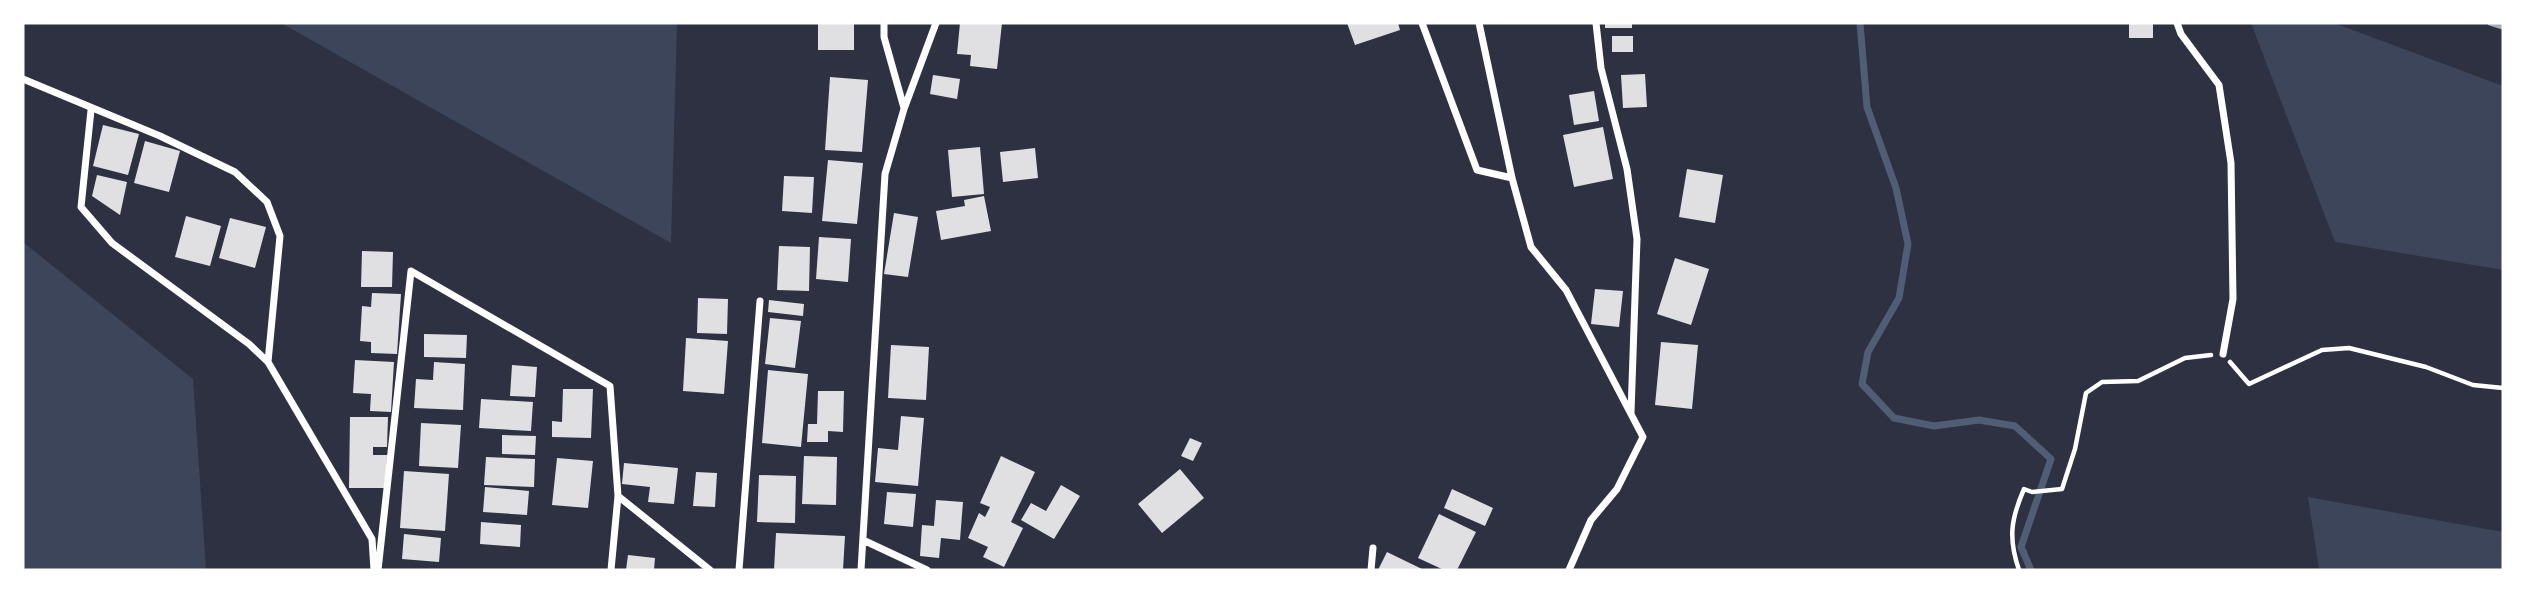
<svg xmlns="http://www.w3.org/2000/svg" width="2526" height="593" font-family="Cabin,sans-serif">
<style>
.green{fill:#3c4559}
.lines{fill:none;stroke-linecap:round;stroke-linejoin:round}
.stream{stroke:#4f5d75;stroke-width:7}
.building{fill:#e0e0e3}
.path{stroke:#fff;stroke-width:4.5}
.minor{stroke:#fff;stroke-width:7}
.rail{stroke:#abadb3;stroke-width:5}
</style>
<rect width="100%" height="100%" fill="#2d3142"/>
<!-- green -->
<path class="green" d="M 281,23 L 677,23 L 671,243 Z
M 2251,23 L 2334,23 L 2503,86 L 2503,270 L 2335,242 Z
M 23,242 L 193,379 L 206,570 L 23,570 Z
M 2308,497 L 2503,532 L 2503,570 L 2319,570 Z"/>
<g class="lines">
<!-- stream -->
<path class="stream" d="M 1860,23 L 1867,107 L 1896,188 L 1908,244 L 1899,298 L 1868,352 L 1862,384 L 1894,418 L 1934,426 L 1979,420 L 2015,426 L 2051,459 L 2021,547 L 2031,570"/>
</g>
<!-- building -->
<path class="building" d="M 818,23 L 854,23 L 854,50 L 818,50 Z
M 960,23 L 1002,23 L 997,69 L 970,66 L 971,55 L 957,54 Z
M 1347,23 L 1398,23 L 1400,30 L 1355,45 Z
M 1605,23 L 1632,23 L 1632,28 L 1605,28 Z
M 2129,23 L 2153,23 L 2153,38 L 2129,38 Z
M 1612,36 L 1633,36 L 1633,52 L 1612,52 Z
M 1645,74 L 1647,107 L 1623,108 L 1621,75 Z
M 933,75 L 960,79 L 957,99 L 930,94 Z
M 830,77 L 868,80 L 862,152 L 825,150 Z
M 1594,91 L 1599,121 L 1574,125 L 1569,95 Z
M 103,125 L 139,134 L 128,175 L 93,166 Z
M 1603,127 L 1613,179 L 1574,187 L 1563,135 Z
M 145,141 L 180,151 L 169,192 L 134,183 Z
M 980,147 L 984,194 L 952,197 L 948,150 Z
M 1035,148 L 1038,178 L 1003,182 L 1000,152 Z
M 828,160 L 863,163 L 857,224 L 822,221 Z
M 1687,169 L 1723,175 L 1715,223 L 1679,217 Z
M 97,175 L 127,182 L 120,215 L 92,196 Z
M 784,176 L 814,177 L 812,213 L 782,211 Z
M 984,196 L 991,231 L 941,240 L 936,211 L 965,206 L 964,200 Z
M 894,213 L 918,217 L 908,277 L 884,274 Z
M 186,216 L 221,226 L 210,266 L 175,257 Z
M 230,218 L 266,227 L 255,268 L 219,258 Z
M 819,237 L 851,239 L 848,282 L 816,279 Z
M 779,246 L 810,247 L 809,291 L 777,290 Z
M 362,251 L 393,252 L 392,287 L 361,287 Z
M 1675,258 L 1709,269 L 1691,325 L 1657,314 Z
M 1595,289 L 1623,291 L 1619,327 L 1591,324 Z
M 372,293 L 401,294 L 397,354 L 371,353 L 371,342 L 360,341 L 362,306 L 371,307 Z
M 698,298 L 728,299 L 727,334 L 697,333 Z
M 769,300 L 804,304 L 803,316 L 768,312 Z
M 770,318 L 801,321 L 795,368 L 765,364 Z
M 424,334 L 467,335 L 466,358 L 424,357 Z
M 686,338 L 728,341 L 724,394 L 683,391 Z
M 1661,342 L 1698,345 L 1692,409 L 1655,405 Z
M 891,345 L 929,347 L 926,400 L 888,398 Z
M 355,360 L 394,362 L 391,412 L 370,411 L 371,394 L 353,393 Z
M 434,362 L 465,364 L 463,410 L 414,408 L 416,379 L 433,380 Z
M 512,365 L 537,367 L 535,397 L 510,396 Z
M 768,370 L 808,374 L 801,447 L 762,443 Z
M 563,389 L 593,389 L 591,438 L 552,437 L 552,421 L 562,422 Z
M 818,391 L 844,391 L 843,432 L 828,431 L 828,442 L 807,442 L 808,424 L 817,424 Z
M 481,399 L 533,402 L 531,431 L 479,428 Z
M 901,416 L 924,418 L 918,486 L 875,482 L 878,448 L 898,450 Z
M 350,417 L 388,417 L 387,447 L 373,447 L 373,455 L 387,455 L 386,488 L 349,488 Z
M 421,423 L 461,425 L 458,468 L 419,466 Z
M 502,435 L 536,436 L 535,455 L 502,454 Z
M 1190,438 L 1202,443 L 1193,461 L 1181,456 Z
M 804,456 L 837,457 L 836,505 L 802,504 Z
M 1001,456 L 1035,472 L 1011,522 L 1023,528 L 1004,567 L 983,557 L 988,547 L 968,538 L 979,513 L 985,517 L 990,507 L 980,503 Z
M 486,457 L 535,459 L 534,487 L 484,485 Z
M 557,458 L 593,461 L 588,508 L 552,505 Z
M 624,463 L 678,468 L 674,504 L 648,502 L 650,487 L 622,484 Z
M 1180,469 L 1204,498 L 1162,533 L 1138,504 Z
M 404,471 L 449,474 L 445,531 L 400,528 Z
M 696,472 L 717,473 L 715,507 L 693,506 Z
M 759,475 L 796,476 L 795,523 L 757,522 Z
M 1061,485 L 1080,496 L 1054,539 L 1021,520 L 1031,503 L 1046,511 Z
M 485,487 L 529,491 L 527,515 L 483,512 Z
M 1452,489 L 1493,508 L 1485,526 L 1444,508 Z
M 887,492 L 916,494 L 913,527 L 884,524 Z
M 936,500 L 963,502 L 960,540 L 941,538 L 939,558 L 920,556 L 922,525 L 934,526 Z
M 1439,514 L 1476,532 L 1457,570 L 1444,570 L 1418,558 Z
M 481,522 L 521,525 L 520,547 L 480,544 Z
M 776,533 L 845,536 L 843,570 L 774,570 Z
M 404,534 L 441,538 L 439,562 L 402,559 Z
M 1387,552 L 1424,570 L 1378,570 Z
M 628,555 L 655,558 L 654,570 L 626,570 Z"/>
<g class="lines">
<!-- path -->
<path class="path" d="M 2230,362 L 2249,384 L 2322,350 L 2349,348 L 2426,367 L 2473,385 L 2503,388
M 2019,570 C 2008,538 2011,519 2024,489 L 2032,492 L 2062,489 L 2075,449 L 2086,393 L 2102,382 L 2138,381 L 2185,358 L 2211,355"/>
<!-- minor -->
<path class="minor" d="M 884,23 L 884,37 L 904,108
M 1422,23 L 1477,170 L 1512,178
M 1479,23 L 1512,178 L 1531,247 L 1566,290 L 1643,437 L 1617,489 L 1591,520 L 1569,570
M 1596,23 L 1601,68 L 1627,169 L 1637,239 L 1631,413
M 2177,23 L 2181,34 L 2219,85 L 2231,163 L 2233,299 L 2223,354
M 23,79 L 160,136 L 235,172 L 267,202 L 280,236 L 268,362
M 91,110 L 81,207 L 112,243 L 249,344 L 268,362 L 372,539 L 374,570
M 618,496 L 710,570
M 863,540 L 927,570
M 378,570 L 411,271 L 610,386 L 618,496 L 611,570
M 739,570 L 760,301
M 861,570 L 885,174 L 904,109 L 936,23
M 1371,570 L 1373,548"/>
<!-- rail -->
<path class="rail" d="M 2490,23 L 2503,27"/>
</g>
<!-- border -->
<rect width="2526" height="593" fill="none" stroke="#ffffff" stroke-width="49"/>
</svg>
